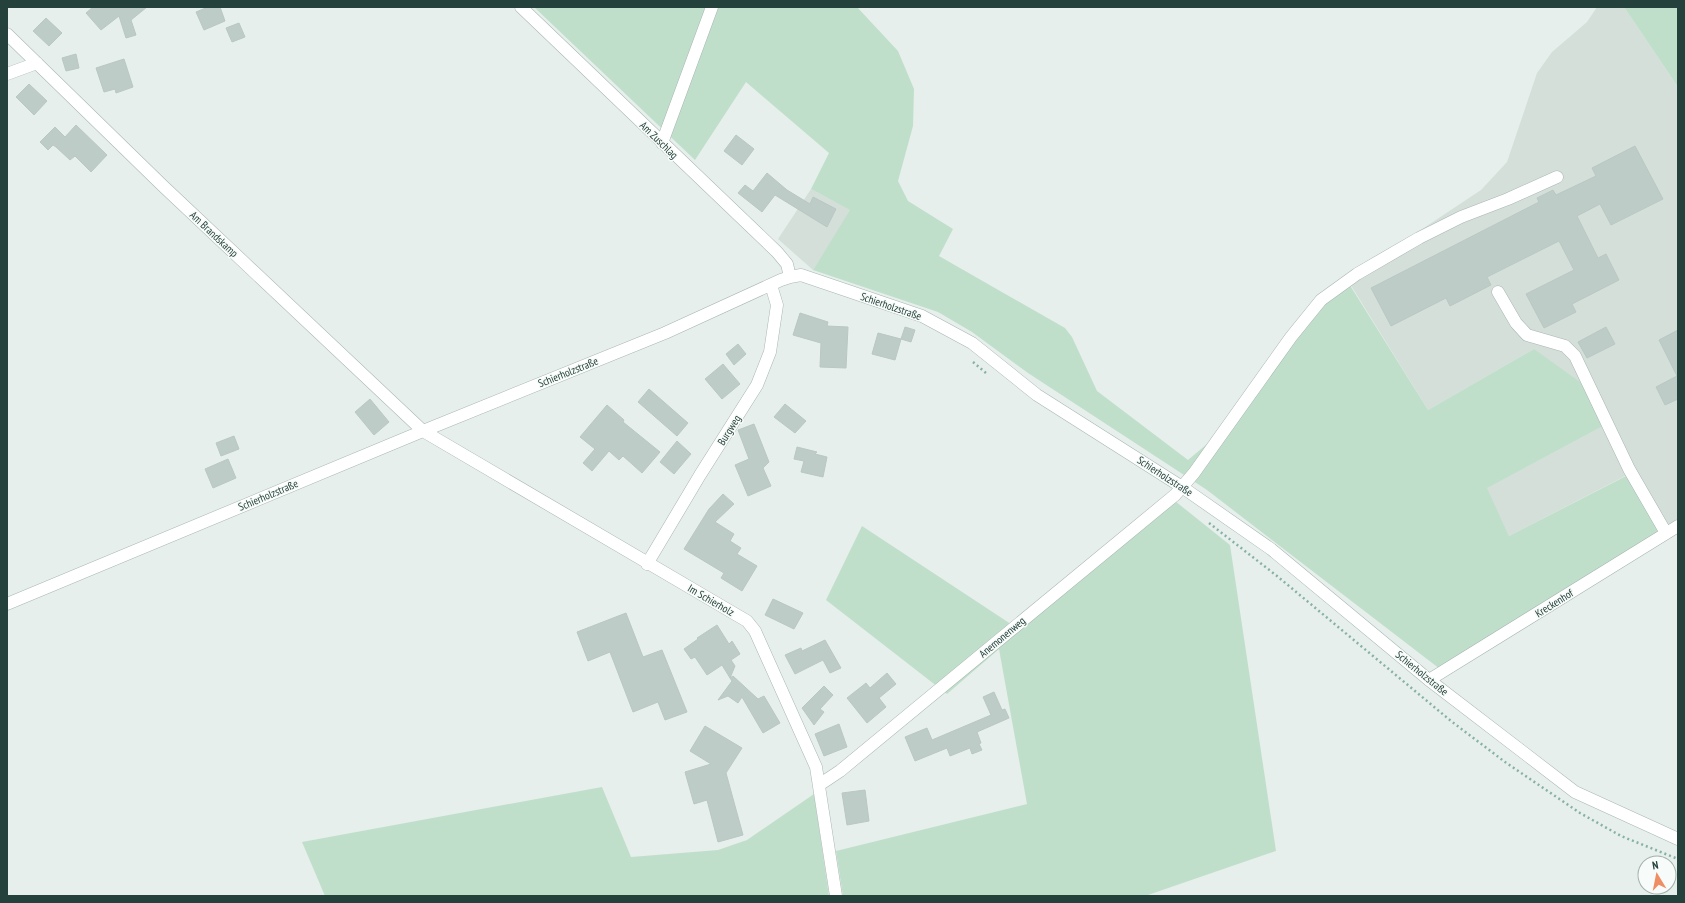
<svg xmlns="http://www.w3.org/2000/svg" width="1685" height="903" font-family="'PT Sans Narrow',sans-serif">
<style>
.built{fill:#d4dfda}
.green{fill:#c0dfca}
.building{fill:#beccc7;stroke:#b8c8c3}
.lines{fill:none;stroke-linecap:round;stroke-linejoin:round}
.minor-casing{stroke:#a8b7b3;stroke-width:13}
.path{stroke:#87b1a6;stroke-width:2.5;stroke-dasharray:2 3;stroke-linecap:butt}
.minor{stroke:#fff;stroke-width:12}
.labels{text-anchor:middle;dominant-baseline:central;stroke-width:3;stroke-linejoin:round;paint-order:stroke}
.street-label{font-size:11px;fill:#25413b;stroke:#f7fbf9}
</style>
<rect width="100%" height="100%" fill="#e6efeb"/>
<!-- built -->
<path class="built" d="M 1597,7 L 1624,7 L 1678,87 L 1678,521 L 1662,530 L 1629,474 L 1509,536 L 1486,488 L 1605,425 L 1534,349 L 1428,410 L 1347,279 L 1481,190 L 1507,162 L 1537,73 L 1552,52 L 1587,22 Z
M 811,189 L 851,210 L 813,270 L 778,239 Z"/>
<!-- green -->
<path class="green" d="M 534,7 L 857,7 L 898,51 L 914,89 L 913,126 L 898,181 L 908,201 L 953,229 L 939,256 L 1065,328 L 1072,337 L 1097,391 L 1188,460 L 1207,444 L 1323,301 L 1346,279 L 1428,410 L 1534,349 L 1587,387 L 1605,425 L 1487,488 L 1509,536 L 1630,474 L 1662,530 L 1440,669 L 1207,490 L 1028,373 L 972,332 L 938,312 L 813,270 L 850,210 L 811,189 L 829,153 L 746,82 L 695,160 Z
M 1624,7 L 1678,7 L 1678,87 Z
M 1175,501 L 1230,545 L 1276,851 L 1145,896 L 843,896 L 836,851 L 1027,804 L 999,649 L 947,694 L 826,600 L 862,526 L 1020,630 Z
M 602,787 L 631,857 L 718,850 L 747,840 L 814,794 L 829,896 L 325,896 L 302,842 Z"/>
<!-- building -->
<path class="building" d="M 93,7 L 147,7 L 131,20 L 136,35 L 126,38 L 119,16 L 101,30 L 86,13 Z
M 208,7 L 220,7 L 225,21 L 204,30 L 196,12 Z
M 46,18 L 62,33 L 49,46 L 33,31 Z
M 239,23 L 245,37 L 232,42 L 226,28 Z
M 76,54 L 79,68 L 66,71 L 62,58 Z
M 124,59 L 133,87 L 116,93 L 115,89 L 104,92 L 96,68 Z
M 29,84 L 47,101 L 34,115 L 16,97 Z
M 76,125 L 107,155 L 91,172 L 75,156 L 70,160 L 56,147 L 53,145 L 48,150 L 40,142 L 55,127 L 65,137 Z
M 736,135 L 754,149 L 742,165 L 724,151 Z
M 1635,146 L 1663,199 L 1611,225 L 1600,204 L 1577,216 L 1598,258 L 1606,254 L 1619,280 L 1572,304 L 1576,312 L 1544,328 L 1526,294 L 1574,270 L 1559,241 L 1487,277 L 1491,285 L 1450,306 L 1446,298 L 1391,326 L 1371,288 L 1539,202 L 1537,198 L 1553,190 L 1556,195 L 1596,176 L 1592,168 Z
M 767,173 L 787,190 L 810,204 L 813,197 L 836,209 L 827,227 L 775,195 L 762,212 L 738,193 L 745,185 L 753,191 Z
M 800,313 L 828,322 L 827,326 L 848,327 L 846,368 L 820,367 L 821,343 L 793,335 Z
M 905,327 L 915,330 L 911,342 L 901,339 Z
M 1606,327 L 1615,344 L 1587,358 L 1578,342 Z
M 1678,330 L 1678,399 L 1665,405 L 1656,387 L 1677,376 L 1659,340 Z
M 878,333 L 901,339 L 895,360 L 872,354 Z
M 738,344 L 746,354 L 734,365 L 726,354 Z
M 723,364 L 740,384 L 722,399 L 705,379 Z
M 649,389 L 688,423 L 677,436 L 638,402 Z
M 370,399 L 389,422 L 374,435 L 355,412 Z
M 785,404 L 806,421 L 795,433 L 774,417 Z
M 607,405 L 624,420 L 623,422 L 660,452 L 642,473 L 623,456 L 619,460 L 609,451 L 592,471 L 583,463 L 595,449 L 580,437 Z
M 754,424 L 769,462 L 763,468 L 771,486 L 748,496 L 735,465 L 749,459 L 738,430 Z
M 234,436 L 239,449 L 221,456 L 216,443 Z
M 677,441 L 691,454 L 674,474 L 660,462 Z
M 797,447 L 817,452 L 815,454 L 827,457 L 823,477 L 801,472 L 804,461 L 794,459 Z
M 228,459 L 236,478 L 213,488 L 205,469 Z
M 723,494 L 734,504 L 715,522 L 734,534 L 730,541 L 741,548 L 737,554 L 757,566 L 742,591 L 721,578 L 724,573 L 684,549 L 709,509 Z
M 773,599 L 803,613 L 794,629 L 765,615 Z
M 626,613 L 643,657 L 662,650 L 687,712 L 665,720 L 658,702 L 633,712 L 610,652 L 588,661 L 577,632 Z
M 717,625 L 729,644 L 732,641 L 740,654 L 731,660 L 735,666 L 730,678 L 722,665 L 707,675 L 695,657 L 691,659 L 684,649 L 698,639 L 697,638 Z
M 825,640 L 841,668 L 830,673 L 823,660 L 795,674 L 785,655 L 801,648 L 802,651 Z
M 887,673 L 896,684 L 879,698 L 886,707 L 867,723 L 847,698 L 866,683 L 870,688 Z
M 733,676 L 758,699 L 764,696 L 780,723 L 763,733 L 742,697 L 738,703 L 728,696 L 718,700 L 732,681 L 730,678 Z
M 824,686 L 833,695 L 820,709 L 824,712 L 814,725 L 802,708 Z
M 994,692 L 1002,710 L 1005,709 L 1009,718 L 977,732 L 981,743 L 979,744 L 982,750 L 972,754 L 970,748 L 950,756 L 947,748 L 915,761 L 905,737 L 927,728 L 932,740 L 991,715 L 983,697 Z
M 839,724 L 847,747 L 824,756 L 815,734 Z
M 705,726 L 742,748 L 726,773 L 743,835 L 718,842 L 707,800 L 694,804 L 685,772 L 711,764 L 690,751 Z
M 865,790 L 869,821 L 847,825 L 842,793 Z"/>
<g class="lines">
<!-- minor casing -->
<g class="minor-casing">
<path id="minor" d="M 521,7 L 777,252 L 787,264 L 790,277
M 7,34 L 163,186 L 423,431 L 747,621 L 755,631 L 816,767 L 836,896
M 7,74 L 37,63
M 662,143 L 712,7
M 1498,292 L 1516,323 L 1527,335 L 1565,346 L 1575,356 L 1629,469 L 1666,533
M 647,564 L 700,475 L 757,385 L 770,352 L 777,305 L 771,285
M 7,604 L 423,431 L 665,333 L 781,280 L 790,277 L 801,275 L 922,316 L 972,343 L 1037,395 L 1182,487 L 1271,549 L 1429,680 L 1575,792 L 1678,839
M 1429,680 L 1678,526
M 819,785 L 840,771 L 1175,495 L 1194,473 L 1291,337 L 1321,300 L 1357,274 L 1419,238 L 1461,217 L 1508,199 L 1557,177"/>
</g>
<!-- path -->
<path class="path" d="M 973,362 L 986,373
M 1209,523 L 1277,576 L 1451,721 L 1505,762 L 1580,813 L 1621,836 L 1678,859"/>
<!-- minor -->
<use href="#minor" class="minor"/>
</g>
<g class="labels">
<!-- street labels -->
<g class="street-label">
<text transform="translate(659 140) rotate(44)">Am Zuschlag</text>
<text transform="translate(214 234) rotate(43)">Am Brandskamp</text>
<text transform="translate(891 306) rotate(19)">Schierholzstraße</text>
<text transform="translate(568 372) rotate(-22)">Schierholzstraße</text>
<text transform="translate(729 430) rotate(-58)">Burgweg</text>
<text transform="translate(1165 476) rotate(33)">Schierholzstraße</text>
<text transform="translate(268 495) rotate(-23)">Schierholzstraße</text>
<text transform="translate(711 600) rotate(30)">Im Schierholz</text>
<text transform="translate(1554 603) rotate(-32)">Kreckenhof</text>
<text transform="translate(1002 637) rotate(-40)">Anemonenweg</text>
<text transform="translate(1422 673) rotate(39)">Schierholzstraße</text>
</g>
</g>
<!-- border -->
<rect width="1685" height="903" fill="none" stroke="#25413b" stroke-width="16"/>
<!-- north arrow -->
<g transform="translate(1657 875) rotate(350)"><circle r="19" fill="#f7fbf9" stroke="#a3b1ad"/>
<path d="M0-3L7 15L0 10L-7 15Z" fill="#ef8d64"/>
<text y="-6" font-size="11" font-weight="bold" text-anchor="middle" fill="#25413b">N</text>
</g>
</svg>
